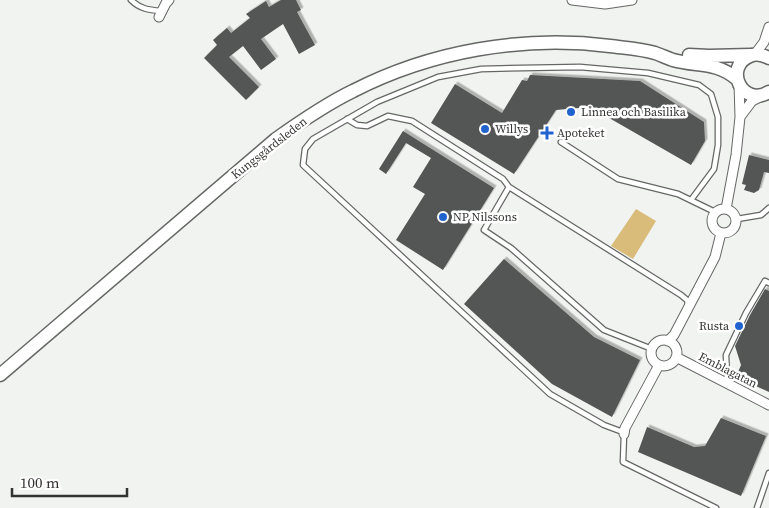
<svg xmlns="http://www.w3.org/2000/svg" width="769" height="508" font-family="'Source Serif 4',serif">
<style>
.green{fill:#d9bc7a}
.building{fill:#535654;filter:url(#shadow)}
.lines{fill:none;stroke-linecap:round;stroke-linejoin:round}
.service-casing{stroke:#656765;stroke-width:7}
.minor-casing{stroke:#656765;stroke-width:11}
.secondary-casing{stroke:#656765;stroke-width:15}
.service{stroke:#fff;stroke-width:4.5}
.minor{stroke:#fff;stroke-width:9}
.secondary{stroke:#fff;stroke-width:12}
.poi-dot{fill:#2063cf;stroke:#fff;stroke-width:2}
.labels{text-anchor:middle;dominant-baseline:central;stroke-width:5;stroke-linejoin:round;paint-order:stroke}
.poi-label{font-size:12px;fill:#333332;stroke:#fff;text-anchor:start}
.street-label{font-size:12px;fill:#333332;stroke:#fff}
</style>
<defs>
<filter id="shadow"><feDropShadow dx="2.5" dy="-2.5" stdDeviation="0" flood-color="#0004"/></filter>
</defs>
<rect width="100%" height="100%" fill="#f1f3f0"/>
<!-- green -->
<path class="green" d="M 636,209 L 656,221 L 633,259 L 611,246 Z"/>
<!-- building -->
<path class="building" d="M 281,0 L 296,0 L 301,10 L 297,12 L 315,45 L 299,54 L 283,24 L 261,39 L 276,59 L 261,70 L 243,46 L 229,57 L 259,87 L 246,100 L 204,58 L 217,45 L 213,40 L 227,28 L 231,33 L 250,18 L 246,14 L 266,1 L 269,7 Z
M 530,75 L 640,81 L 704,122 L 705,141 L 691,165 L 590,107 L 556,110 L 514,174 L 431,123 L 455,84 L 502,113 L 522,80 L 527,81 Z
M 403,131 L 494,188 L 443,270 L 396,240 L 425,194 L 413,187 L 431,158 L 406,143 L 386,174 L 379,169 Z
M 749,155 L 769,160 L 769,173 L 764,172 L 759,190 L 754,193 L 744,190 L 746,185 L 742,184 Z
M 504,259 L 594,337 L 640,360 L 612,417 L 552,384 L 464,304 Z
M 765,289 L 769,291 L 769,392 L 736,377 L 741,365 L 735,346 L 750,315 Z
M 721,418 L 766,436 L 741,496 L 638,452 L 647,427 L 694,447 L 705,446 Z"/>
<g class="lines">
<!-- service casing -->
<g class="service-casing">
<path id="service" d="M 131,0 C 140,9 149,10 161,11
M 347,119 L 357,125 L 367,126 L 388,116 L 412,121 L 503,179 L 509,187
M 561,142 L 618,179 L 678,194 L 715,212
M 737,219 L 761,215 L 769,208
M 652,349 L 604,330 L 511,248 L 484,230 L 509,187 L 681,295 L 687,300 L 688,304
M 727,379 L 726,355 L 746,313 L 765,281 L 769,283
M 624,429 L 620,431 L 604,425 L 550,394 L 303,165 L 305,149 L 313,139 L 377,102 L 438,77 L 481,69 L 522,68 L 580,67 L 648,73 L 699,85 L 711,94 L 718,117 L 718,145 L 714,169 L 691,200
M 624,434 L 623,462 L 716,508
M 757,508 L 769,473"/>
</g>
<!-- minor casing -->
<g class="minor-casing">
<path id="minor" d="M 572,0 L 605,4 L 632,0
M 159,17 L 166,3 L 169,0
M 755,54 L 764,42 L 769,27
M 740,117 L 752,101 L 762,96
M712 221a12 12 0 1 1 24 0a12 12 0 1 1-24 0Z
M 726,209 L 736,155 L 740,117 L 739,84
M651 353a13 13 0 1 1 26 0a13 13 0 1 1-26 0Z
M 668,341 L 674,335 L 715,257 L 721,233
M 676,357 L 769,405
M 624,434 L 625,428 L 659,365"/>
</g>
<!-- secondary casing -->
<g class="secondary-casing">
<path id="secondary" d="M 689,55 L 709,56 L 751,55
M 769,58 C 763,55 756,53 750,56 C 723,67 742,108 769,92
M 0,375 L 276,139 C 300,122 326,104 353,91 C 431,51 523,35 610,46 C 625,48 641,49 655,53 C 661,55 667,58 673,60 C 698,67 715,61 737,79"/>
</g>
<!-- service -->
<use href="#service" class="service"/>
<!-- minor -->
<use href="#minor" class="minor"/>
<!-- secondary -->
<use href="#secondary" class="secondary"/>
</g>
<!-- markers -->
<g class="poi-dot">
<circle cx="571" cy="112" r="5"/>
<circle cx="485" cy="129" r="5"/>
<path d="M544.5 125.5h5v5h5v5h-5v5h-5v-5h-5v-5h5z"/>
<circle cx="443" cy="217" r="5"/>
<circle cx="739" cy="326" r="5"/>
</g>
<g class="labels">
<!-- poi labels -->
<g class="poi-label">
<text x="581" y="112">Linnea och Basilika</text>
<text x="495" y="129">Willys</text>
<text x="557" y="133">Apoteket</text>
<text x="453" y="217">NP Nilssons</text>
<text x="729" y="326" text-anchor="end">Rusta</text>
</g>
<!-- street labels -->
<g class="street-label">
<text transform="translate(269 148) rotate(-38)">Kungsgårdsleden</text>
<text transform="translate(728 370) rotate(27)">Emblagatan</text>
</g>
</g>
<!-- scale -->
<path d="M12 488v8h115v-8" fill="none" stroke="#333332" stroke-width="2.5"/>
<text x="20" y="488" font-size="15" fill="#333332" stroke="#ffffff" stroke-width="4" paint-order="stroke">100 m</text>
</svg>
